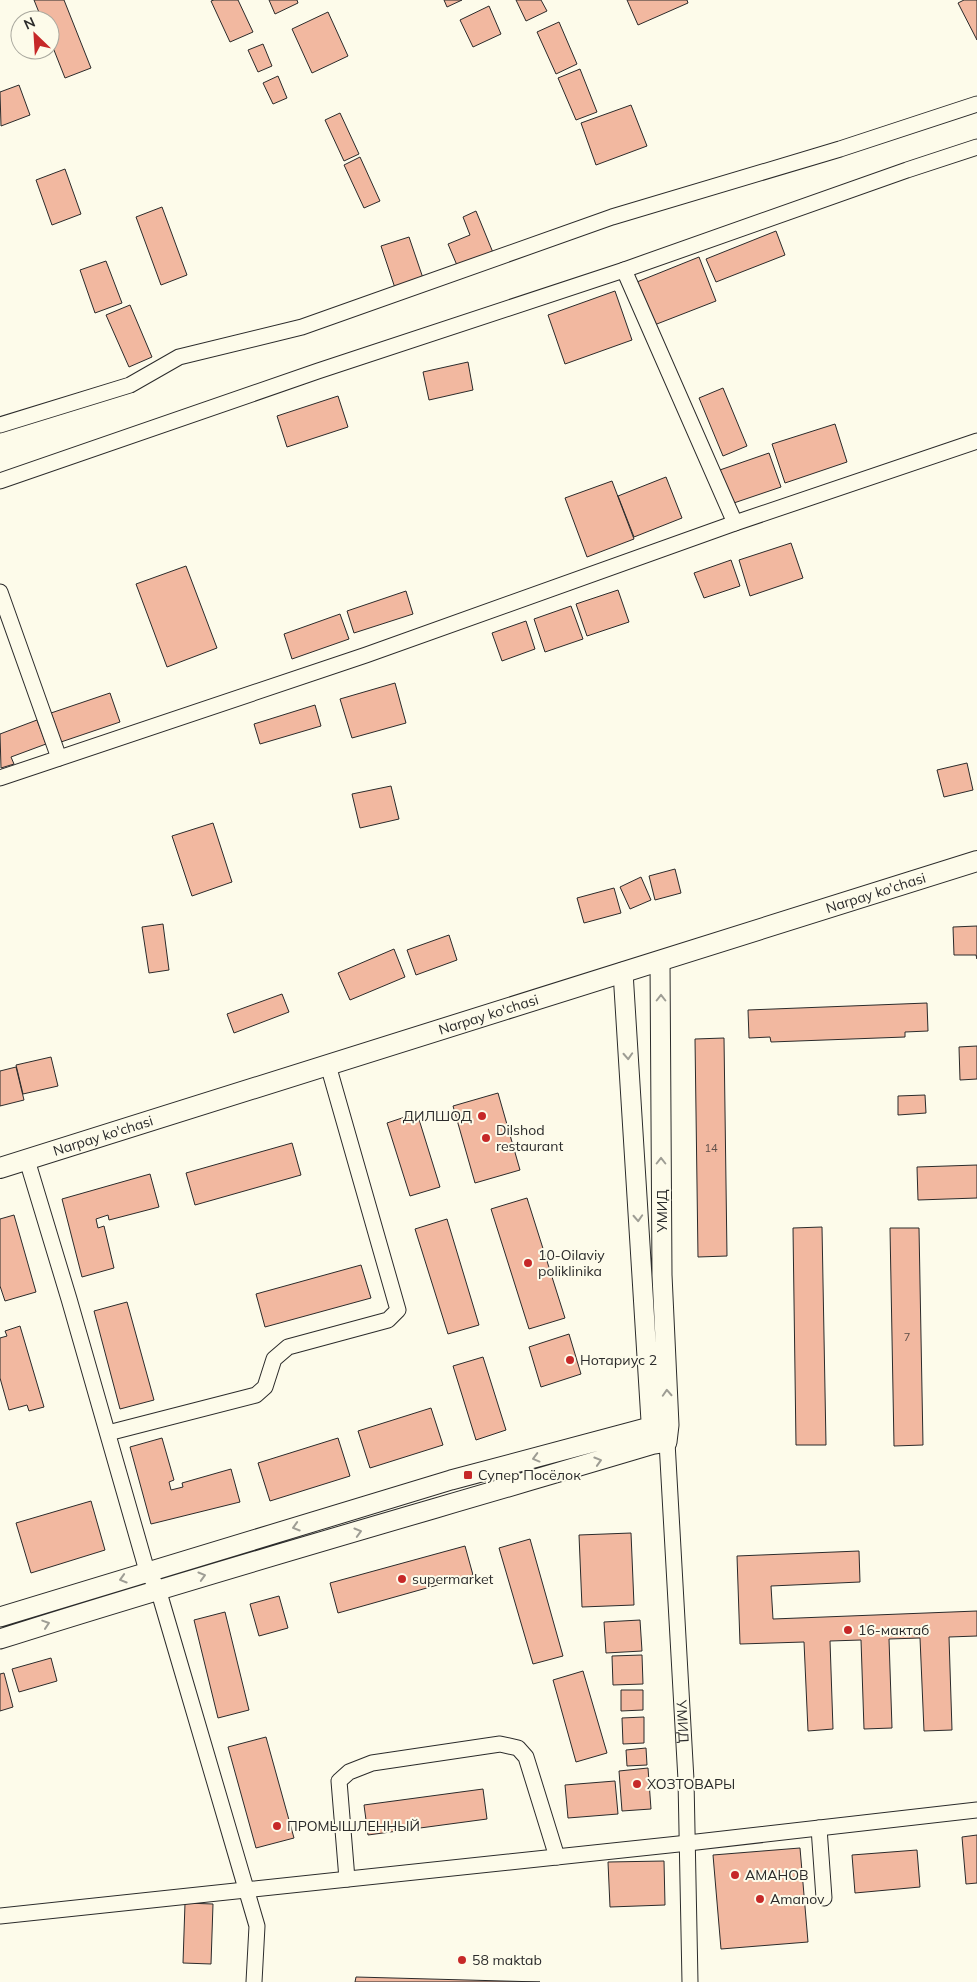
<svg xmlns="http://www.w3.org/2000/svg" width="977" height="1982" font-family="Mulish,sans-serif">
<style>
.building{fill:#f2b8a0;stroke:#2b2b2b}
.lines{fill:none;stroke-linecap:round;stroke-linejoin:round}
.minor-casing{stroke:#2b2b2b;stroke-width:17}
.tertiary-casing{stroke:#2b2b2b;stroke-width:21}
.secondary-casing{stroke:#2b2b2b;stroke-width:22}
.minor{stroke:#fdfbea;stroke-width:15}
.tertiary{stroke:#fdfbea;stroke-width:19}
.secondary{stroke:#fdfbea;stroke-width:20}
.oneway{stroke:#9e9d94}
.poi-dot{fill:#c62828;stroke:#fdfbea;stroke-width:2}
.labels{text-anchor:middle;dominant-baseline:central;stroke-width:4;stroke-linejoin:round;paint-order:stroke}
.number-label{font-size:11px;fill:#5d4e48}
.street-label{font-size:14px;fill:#2b2b2b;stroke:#fdfbea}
.poi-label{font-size:14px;fill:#2b2b2b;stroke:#fdfbea;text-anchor:start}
</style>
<rect width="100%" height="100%" fill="#fdfbea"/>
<!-- building -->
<path class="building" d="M 34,0 L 64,0 L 91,68 L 65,78 L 50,40 L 50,20 L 42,20 Z
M 214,0 L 238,0 L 253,32 L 230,42 L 211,1 Z
M 269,0 L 297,0 L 298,3 L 275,14 Z
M 444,0 L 462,0 L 447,7 Z
M 516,0 L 541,0 L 547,11 L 526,21 Z
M 627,0 L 687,0 L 688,3 L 638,25 Z
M 964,0 L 977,0 L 977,40 L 958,3 Z
M 489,6 L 501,34 L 473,47 L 460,20 Z
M 328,12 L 348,56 L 312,73 L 292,29 Z
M 559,22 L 577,64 L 556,74 L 537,32 Z
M 263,44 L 272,66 L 258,72 L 248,50 Z
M 580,69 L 597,112 L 576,120 L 558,78 Z
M 278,76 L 287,98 L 273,104 L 263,83 Z
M 19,85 L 30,115 L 1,126 L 0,92 Z
M 631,105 L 647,146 L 596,165 L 581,123 Z
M 340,113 L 359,154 L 344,161 L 325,120 Z
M 360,157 L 380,201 L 364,208 L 344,165 Z
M 65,169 L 81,214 L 52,225 L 36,180 Z
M 162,207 L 187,275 L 161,285 L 136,217 Z
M 476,211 L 494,255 L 459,270 L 448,244 L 470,235 L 463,217 Z
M 776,231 L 785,255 L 716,282 L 706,259 Z
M 409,237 L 425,284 L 397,294 L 381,246 Z
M 699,257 L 716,301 L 644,329 L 627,286 Z
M 106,261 L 122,303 L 95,313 L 80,270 Z
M 615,291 L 632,340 L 565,364 L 548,315 Z
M 130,305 L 152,357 L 129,367 L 106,315 Z
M 468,362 L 473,390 L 429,400 L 423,372 Z
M 723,388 L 747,446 L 723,456 L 699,398 Z
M 338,396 L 348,427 L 287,447 L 277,416 Z
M 835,424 L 847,462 L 785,483 L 772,444 Z
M 769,453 L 781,487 L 725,506 L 714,472 Z
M 666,477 L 682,518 L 634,537 L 618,496 Z
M 612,481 L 634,539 L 587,557 L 565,498 Z
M 791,543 L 803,578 L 750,596 L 739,560 Z
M 731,560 L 740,586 L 704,598 L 694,573 Z
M 186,566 L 217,648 L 167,667 L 136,584 Z
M 618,590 L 629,622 L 587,636 L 576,604 Z
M 406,591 L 413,614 L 354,633 L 347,611 Z
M 571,606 L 583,639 L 545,652 L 534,619 Z
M 340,614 L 349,639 L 292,659 L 284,634 Z
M 526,621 L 535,649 L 502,661 L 492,633 Z
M 395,683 L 406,723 L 352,738 L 340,699 Z
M 110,693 L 120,722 L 61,742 L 51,713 Z
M 315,705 L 321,726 L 260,744 L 254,724 Z
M 37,720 L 46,744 L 11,757 L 14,764 L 1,768 L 0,734 Z
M 967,763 L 973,790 L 944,797 L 937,770 Z
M 391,786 L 399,819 L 360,828 L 352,794 Z
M 213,823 L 232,882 L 192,896 L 172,836 Z
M 675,869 L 681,893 L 655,900 L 649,876 Z
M 641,877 L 651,900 L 630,909 L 620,887 Z
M 614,888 L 621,913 L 584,923 L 577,898 Z
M 163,924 L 169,970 L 149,973 L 142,927 Z
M 977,926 L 977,959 L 976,955 L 954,955 L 953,927 Z
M 449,935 L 457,960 L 416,975 L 407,950 Z
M 394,949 L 405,977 L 350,1000 L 338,973 Z
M 282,994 L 289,1012 L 234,1033 L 227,1014 Z
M 927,1003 L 928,1031 L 905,1032 L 905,1037 L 771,1042 L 770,1037 L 749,1038 L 748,1010 Z
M 724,1038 L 727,1256 L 698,1257 L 695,1039 Z
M 977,1046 L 977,1079 L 960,1080 L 959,1047 Z
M 51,1057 L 58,1086 L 23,1094 L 16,1065 Z
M 16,1067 L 24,1100 L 0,1106 L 0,1071 Z
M 498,1093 L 520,1170 L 475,1183 L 453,1106 Z
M 925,1095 L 926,1113 L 898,1115 L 898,1096 Z
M 417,1113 L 440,1187 L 410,1196 L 387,1123 Z
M 292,1143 L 301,1175 L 195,1205 L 186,1173 Z
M 977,1165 L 977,1198 L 918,1200 L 917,1167 Z
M 150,1174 L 159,1207 L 109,1220 L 108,1215 L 96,1219 L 98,1228 L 104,1226 L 114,1268 L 82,1277 L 62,1199 Z
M 527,1198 L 565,1318 L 529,1329 L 491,1209 Z
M 14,1215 L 36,1292 L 5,1301 L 0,1286 L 0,1219 Z
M 447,1219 L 479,1325 L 448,1334 L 415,1229 Z
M 822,1227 L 826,1445 L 796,1445 L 793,1228 Z
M 890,1228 L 919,1228 L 923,1445 L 894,1446 Z
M 361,1265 L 371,1298 L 265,1327 L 256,1294 Z
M 127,1302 L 154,1400 L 120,1409 L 94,1311 Z
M 20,1326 L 44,1407 L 29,1411 L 27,1405 L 9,1410 L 0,1378 L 0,1338 L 7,1336 L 5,1331 Z
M 569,1334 L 581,1374 L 541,1387 L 529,1347 Z
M 483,1357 L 506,1430 L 476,1440 L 453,1366 Z
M 431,1408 L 443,1445 L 370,1468 L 358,1431 Z
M 162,1438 L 174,1480 L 169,1482 L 171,1490 L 183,1487 L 182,1483 L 231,1469 L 240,1502 L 151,1524 L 130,1447 Z
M 338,1438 L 350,1476 L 270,1501 L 258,1463 Z
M 91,1501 L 105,1550 L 31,1573 L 16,1523 Z
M 631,1533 L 634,1605 L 582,1607 L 579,1535 Z
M 530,1539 L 563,1656 L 533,1664 L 499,1548 Z
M 465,1546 L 473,1575 L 338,1613 L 330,1583 Z
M 859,1551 L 860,1582 L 771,1586 L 773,1619 L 977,1611 L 977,1636 L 949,1637 L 952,1730 L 924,1731 L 920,1638 L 889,1639 L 892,1728 L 864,1729 L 861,1640 L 830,1641 L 833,1729 L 808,1731 L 804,1642 L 740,1644 L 737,1556 Z
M 279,1596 L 288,1628 L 259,1636 L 250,1604 Z
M 225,1612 L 249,1710 L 218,1718 L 194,1620 Z
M 640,1620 L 642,1651 L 606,1653 L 604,1622 Z
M 642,1655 L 643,1684 L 613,1685 L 612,1656 Z
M 51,1658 L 57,1681 L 19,1692 L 12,1669 Z
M 583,1671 L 607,1753 L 576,1762 L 553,1680 Z
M 4,1673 L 13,1707 L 0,1711 L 0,1674 Z
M 621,1690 L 643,1690 L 643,1710 L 621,1711 Z
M 644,1717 L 644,1743 L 623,1744 L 622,1718 Z
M 266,1737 L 294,1838 L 256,1848 L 228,1747 Z
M 646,1748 L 647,1765 L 627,1766 L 626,1750 Z
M 648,1768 L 651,1809 L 622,1811 L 619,1771 Z
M 615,1781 L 618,1814 L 568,1818 L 565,1785 Z
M 483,1789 L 487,1819 L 368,1835 L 364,1805 Z
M 977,1835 L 977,1883 L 966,1884 L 962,1837 Z
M 800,1848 L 808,1942 L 721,1949 L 713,1855 Z
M 917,1850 L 920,1887 L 855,1893 L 852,1855 Z
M 664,1861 L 665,1905 L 610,1907 L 608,1862 Z
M 185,1903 L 213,1904 L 211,1964 L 183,1963 Z
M 356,1977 L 540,1982 L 355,1982 Z"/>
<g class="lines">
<!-- minor casing -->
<g class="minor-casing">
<g id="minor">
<path d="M 624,270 L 735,523"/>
<path d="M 0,425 L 130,385 L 179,357 L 302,327 L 612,217 L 840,149 L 977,104"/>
<path d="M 0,481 L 318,371 L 624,270 L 907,170 L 977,147"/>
<path d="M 0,592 L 59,758"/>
<path d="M 0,778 L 366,655 L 735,523 L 977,441"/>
<path d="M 27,1160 L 69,1299 L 147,1571 L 158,1589 L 257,1926 L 254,1982"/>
<path d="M 108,1433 L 256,1395 L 265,1387 L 274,1359 L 288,1347 L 388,1320 L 398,1310 L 328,1065"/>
<path id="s1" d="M 667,1442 L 686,1780 L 690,1982"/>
<path d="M 819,1828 L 824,1898"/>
<path d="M 347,1879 L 339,1781 L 349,1772 L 372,1763 L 500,1744 L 518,1748 L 526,1757 L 557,1857"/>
<path d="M 0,1916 L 688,1843 L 977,1810"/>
</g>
</g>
<!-- tertiary casing -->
<g class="tertiary-casing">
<path id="tertiary" d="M 623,972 L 652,1437
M 0,1617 L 451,1480 L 650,1427 L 669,1425
M 0,1639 C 217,1570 436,1509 654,1444 L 667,1442 L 669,1425 L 662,1275 L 660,961"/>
</g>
<!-- secondary casing -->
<g class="secondary-casing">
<g id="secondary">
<path id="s2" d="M 0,1168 L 977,861"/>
</g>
</g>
<!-- minor -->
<use href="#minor" class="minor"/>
<!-- tertiary -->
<use href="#tertiary" class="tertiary"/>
<!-- secondary -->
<use href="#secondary" class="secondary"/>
</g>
<!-- one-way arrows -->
<defs><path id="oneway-chevron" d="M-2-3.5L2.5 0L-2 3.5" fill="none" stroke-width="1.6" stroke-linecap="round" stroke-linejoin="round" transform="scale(1.25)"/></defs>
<g class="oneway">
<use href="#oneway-chevron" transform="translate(661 998) rotate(-90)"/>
<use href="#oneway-chevron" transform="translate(628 1056) rotate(87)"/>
<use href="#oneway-chevron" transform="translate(661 1161) rotate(-90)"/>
<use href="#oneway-chevron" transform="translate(638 1218) rotate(87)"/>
<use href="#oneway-chevron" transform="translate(667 1393) rotate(-93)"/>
<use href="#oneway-chevron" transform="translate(536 1458) rotate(165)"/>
<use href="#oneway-chevron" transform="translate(598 1461) rotate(-17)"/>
<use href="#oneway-chevron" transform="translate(296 1527) rotate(163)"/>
<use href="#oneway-chevron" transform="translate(358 1532) rotate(-16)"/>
<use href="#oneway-chevron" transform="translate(202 1576) rotate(-16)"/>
<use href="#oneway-chevron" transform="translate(123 1579) rotate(163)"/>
<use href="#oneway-chevron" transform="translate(46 1624) rotate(-18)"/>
</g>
<!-- markers -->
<g class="poi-dot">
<circle cx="482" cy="1116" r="5"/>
<circle cx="486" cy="1138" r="5"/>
<circle cx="528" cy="1263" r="5"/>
<circle cx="570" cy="1360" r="5"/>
<rect x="463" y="1470" width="10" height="10" rx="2.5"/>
<circle cx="402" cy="1579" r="5"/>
<circle cx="848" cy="1630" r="5"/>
<circle cx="637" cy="1784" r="5"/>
<circle cx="277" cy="1826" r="5"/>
<circle cx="735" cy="1875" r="5"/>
<circle cx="760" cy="1899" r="5"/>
<circle cx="462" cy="1960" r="5"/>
</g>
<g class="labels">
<!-- number labels -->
<g class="number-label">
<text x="711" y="1148">14</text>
<text x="907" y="1337">7</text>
</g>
<!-- street labels -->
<g class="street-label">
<text stroke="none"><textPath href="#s2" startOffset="918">Narpay ko'chasi</textPath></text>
<text stroke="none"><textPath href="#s2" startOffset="512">Narpay ko'chasi</textPath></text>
<text stroke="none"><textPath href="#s2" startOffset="108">Narpay ko'chasi</textPath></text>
<text transform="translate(662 1211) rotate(-90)">УМИД</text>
<text stroke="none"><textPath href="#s1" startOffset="280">УМИД</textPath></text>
</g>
<!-- poi labels -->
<g class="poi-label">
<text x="472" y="1116" text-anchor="end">ДИЛШОД</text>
<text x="496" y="1130">Dilshod<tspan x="496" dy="16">restaurant</tspan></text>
<text x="538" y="1255">10-Oilaviy<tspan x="538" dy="16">poliklinika</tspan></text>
<text x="580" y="1360">Нотариус 2</text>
<text x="478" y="1475">Супер Посёлок</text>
<text x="412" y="1579">supermarket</text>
<text x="858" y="1630">16-мактаб</text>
<text x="647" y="1784">ХОЗТОВАРЫ</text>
<text x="287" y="1826">ПРОМЫШЛЕННЫЙ</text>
<text x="745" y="1875">АМАНОВ</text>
<text x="770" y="1899">Amanov</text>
<text x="472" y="1960">58 maktab</text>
</g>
</g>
<!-- north arrow -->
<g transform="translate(35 35) rotate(335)"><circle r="24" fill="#fdfbea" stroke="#a9a89e"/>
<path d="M0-4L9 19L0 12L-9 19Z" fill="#c62828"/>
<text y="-8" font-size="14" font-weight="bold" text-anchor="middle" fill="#2b2b2b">N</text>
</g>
</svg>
